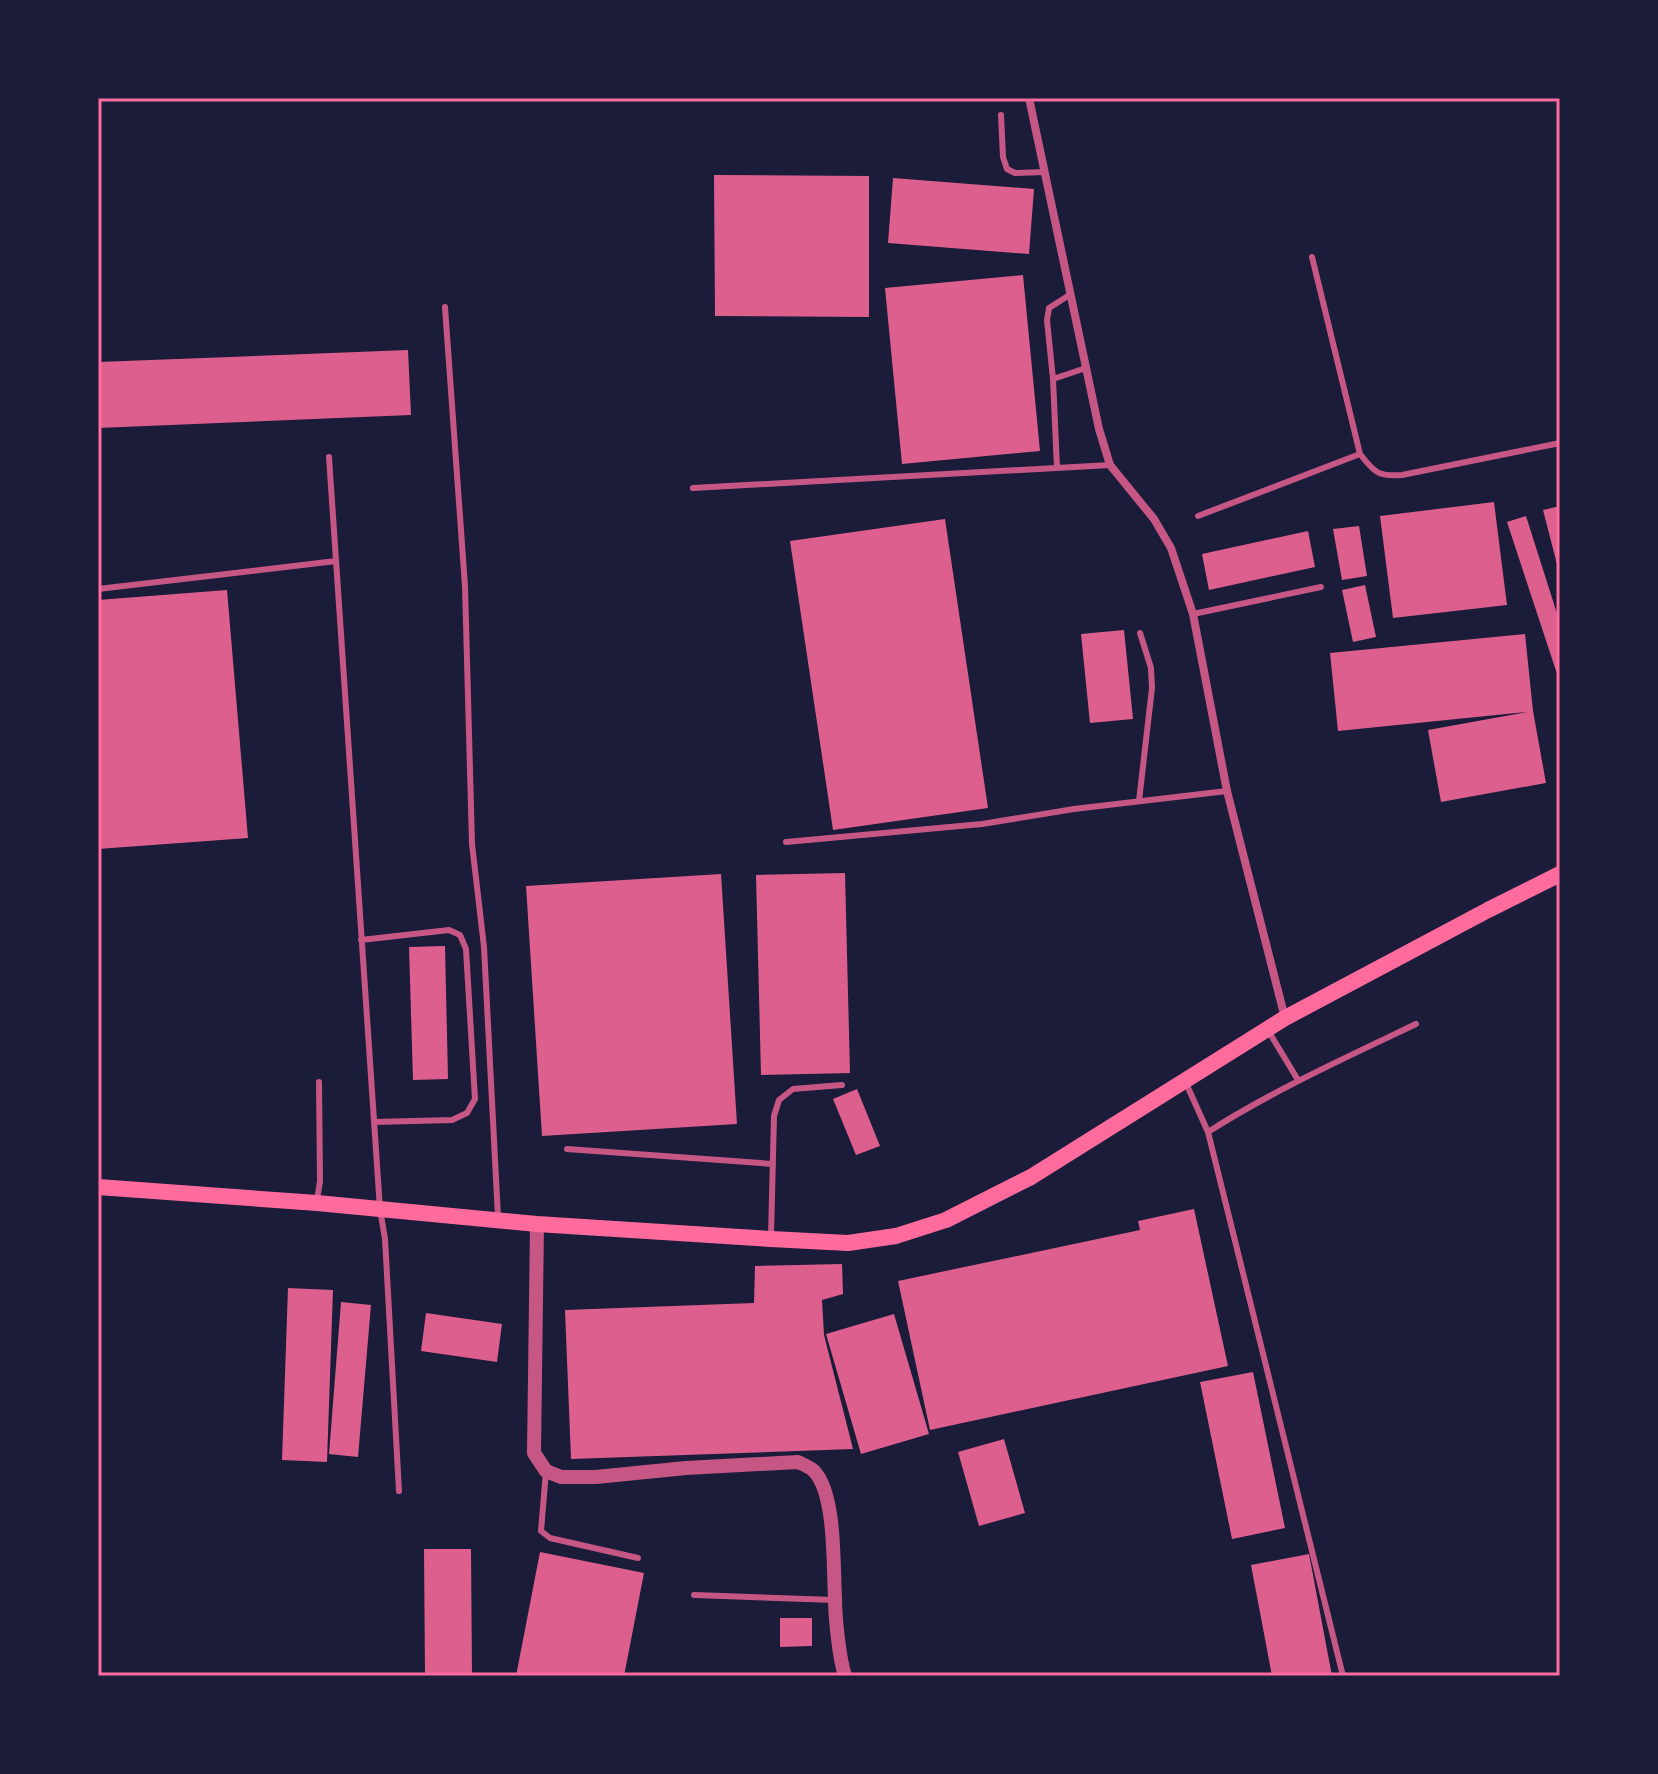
<svg xmlns="http://www.w3.org/2000/svg" width="1658" height="1774" font-family="Cabin,sans-serif">
<style>
.building{fill:#dd5f8e}
.lines{fill:none;stroke-linecap:round;stroke-linejoin:round}
.service{stroke:#c65784;stroke-width:6}
.minor{stroke:#c65784;stroke-width:8}
.tertiary{stroke:#c65784;stroke-width:14}
.secondary{stroke:#ff6b9d;stroke-width:16}
.neatline{fill:none;stroke:#ff6b9d;stroke-width:3}
</style>
<rect width="100%" height="100%" fill="#1b1b3a"/>
<!-- building -->
<path class="building" d="M 714,175 L 869,176 L 869,317 L 715,316 Z
M 893,178 L 1034,189 L 1029,254 L 888,243 Z
M 1023,275 L 1040,451 L 902,464 L 885,288 Z
M 408,350 L 411,415 L 98,428 L 98,362 Z
M 1494,502 L 1507,605 L 1393,618 L 1380,516 Z
M 1560,506 L 1560,572 L 1559,572 L 1543,510 Z
M 1526,516 L 1560,623 L 1560,683 L 1507,522 Z
M 945,519 L 988,808 L 833,830 L 790,541 Z
M 1359,526 L 1367,576 L 1342,580 L 1333,529 Z
M 1308,531 L 1315,567 L 1209,590 L 1202,554 Z
M 1365,585 L 1376,637 L 1353,642 L 1342,590 Z
M 227,590 L 248,838 L 98,849 L 98,600 Z
M 1124,630 L 1133,719 L 1090,723 L 1081,634 Z
M 1525,634 L 1533,711 L 1546,783 L 1441,802 L 1428,730 L 1527,712 L 1338,731 L 1330,653 Z
M 845,873 L 850,1073 L 761,1075 L 756,875 Z
M 721,874 L 737,1124 L 542,1136 L 526,886 Z
M 445,946 L 448,1079 L 413,1080 L 409,947 Z
M 857,1089 L 880,1146 L 856,1155 L 833,1099 Z
M 1194,1209 L 1228,1366 L 930,1430 L 898,1281 L 1140,1230 L 1138,1221 Z
M 842,1264 L 843,1294 L 822,1300 L 824,1335 L 853,1449 L 571,1459 L 565,1310 L 754,1303 L 755,1266 Z
M 288,1288 L 333,1290 L 327,1462 L 282,1460 Z
M 341,1302 L 371,1305 L 358,1457 L 329,1454 Z
M 426,1313 L 502,1324 L 497,1362 L 421,1351 Z
M 894,1314 L 929,1434 L 861,1454 L 826,1334 Z
M 1253,1372 L 1285,1528 L 1232,1539 L 1200,1382 Z
M 1004,1439 L 1025,1513 L 979,1526 L 958,1452 Z
M 424,1549 L 471,1549 L 472,1676 L 425,1676 Z
M 540,1552 L 644,1573 L 624,1676 L 516,1676 Z
M 1309,1554 L 1332,1676 L 1272,1676 L 1251,1565 Z
M 780,1618 L 812,1618 L 812,1646 L 780,1647 Z"/>
<g class="lines">
<!-- service -->
<path class="service" d="M 1001,115 L 1003,157 L 1007,169 L 1015,173 L 1045,172
M 1312,257 L 1360,454
M 445,307 L 465,586 L 472,844 L 484,947 L 498,1217
M 1053,379 L 1086,368
M 329,457 L 380,1209 L 385,1239 L 399,1491
M 1057,468 L 1053,379 L 1047,320 L 1049,308 L 1071,294
M 693,488 L 1110,465
M 1198,516 L 1360,454 C 1374,472 1378,477 1402,475 L 1560,443
M 98,589 L 336,561
M 1193,614 L 1321,587
M 1139,801 L 1152,688 L 1151,668 L 1140,633
M 786,842 L 982,824 L 1074,809 L 1227,791
M 361,940 L 449,930 L 460,935 L 466,949 L 475,1099 L 467,1113 L 452,1120 L 374,1122
M 1269,1032 L 1298,1080
M 1185,1081 L 1208,1132
M 567,1149 L 773,1164
M 317,1200 L 320,1181 L 319,1082
M 771,1236 L 774,1116 L 779,1100 L 793,1089 L 842,1085
M 546,1471 L 541,1531 L 550,1538 L 638,1558
M 694,1595 L 835,1600
M 1343,1676 L 1208,1132 C 1274,1090 1345,1058 1416,1024"/>
<!-- minor -->
<path class="minor" d="M 1029,98 L 1099,429 L 1110,465 L 1154,519 L 1171,548 L 1193,614 L 1227,791 L 1285,1018"/>
<!-- tertiary -->
<path class="tertiary" d="M 537,1224 L 534,1453 L 546,1471 L 561,1477 L 596,1477 L 686,1468 L 798,1462 C 802,1464 810,1467 814,1471 C 836,1494 833,1565 835,1597 C 835,1617 839,1657 845,1676"/>
<!-- secondary -->
<path class="secondary" d="M 98,1187 L 317,1203 L 537,1224 L 771,1239 L 848,1243 L 896,1236 L 946,1220 L 1031,1177 L 1285,1018 L 1488,910 L 1560,874"/>
</g>
<!-- border -->
<rect width="1658" height="1774" fill="none" stroke="#1b1b3a" stroke-width="200"/>
<rect x="100" y="100" width="1458" height="1574" class="neatline"/>
</svg>
